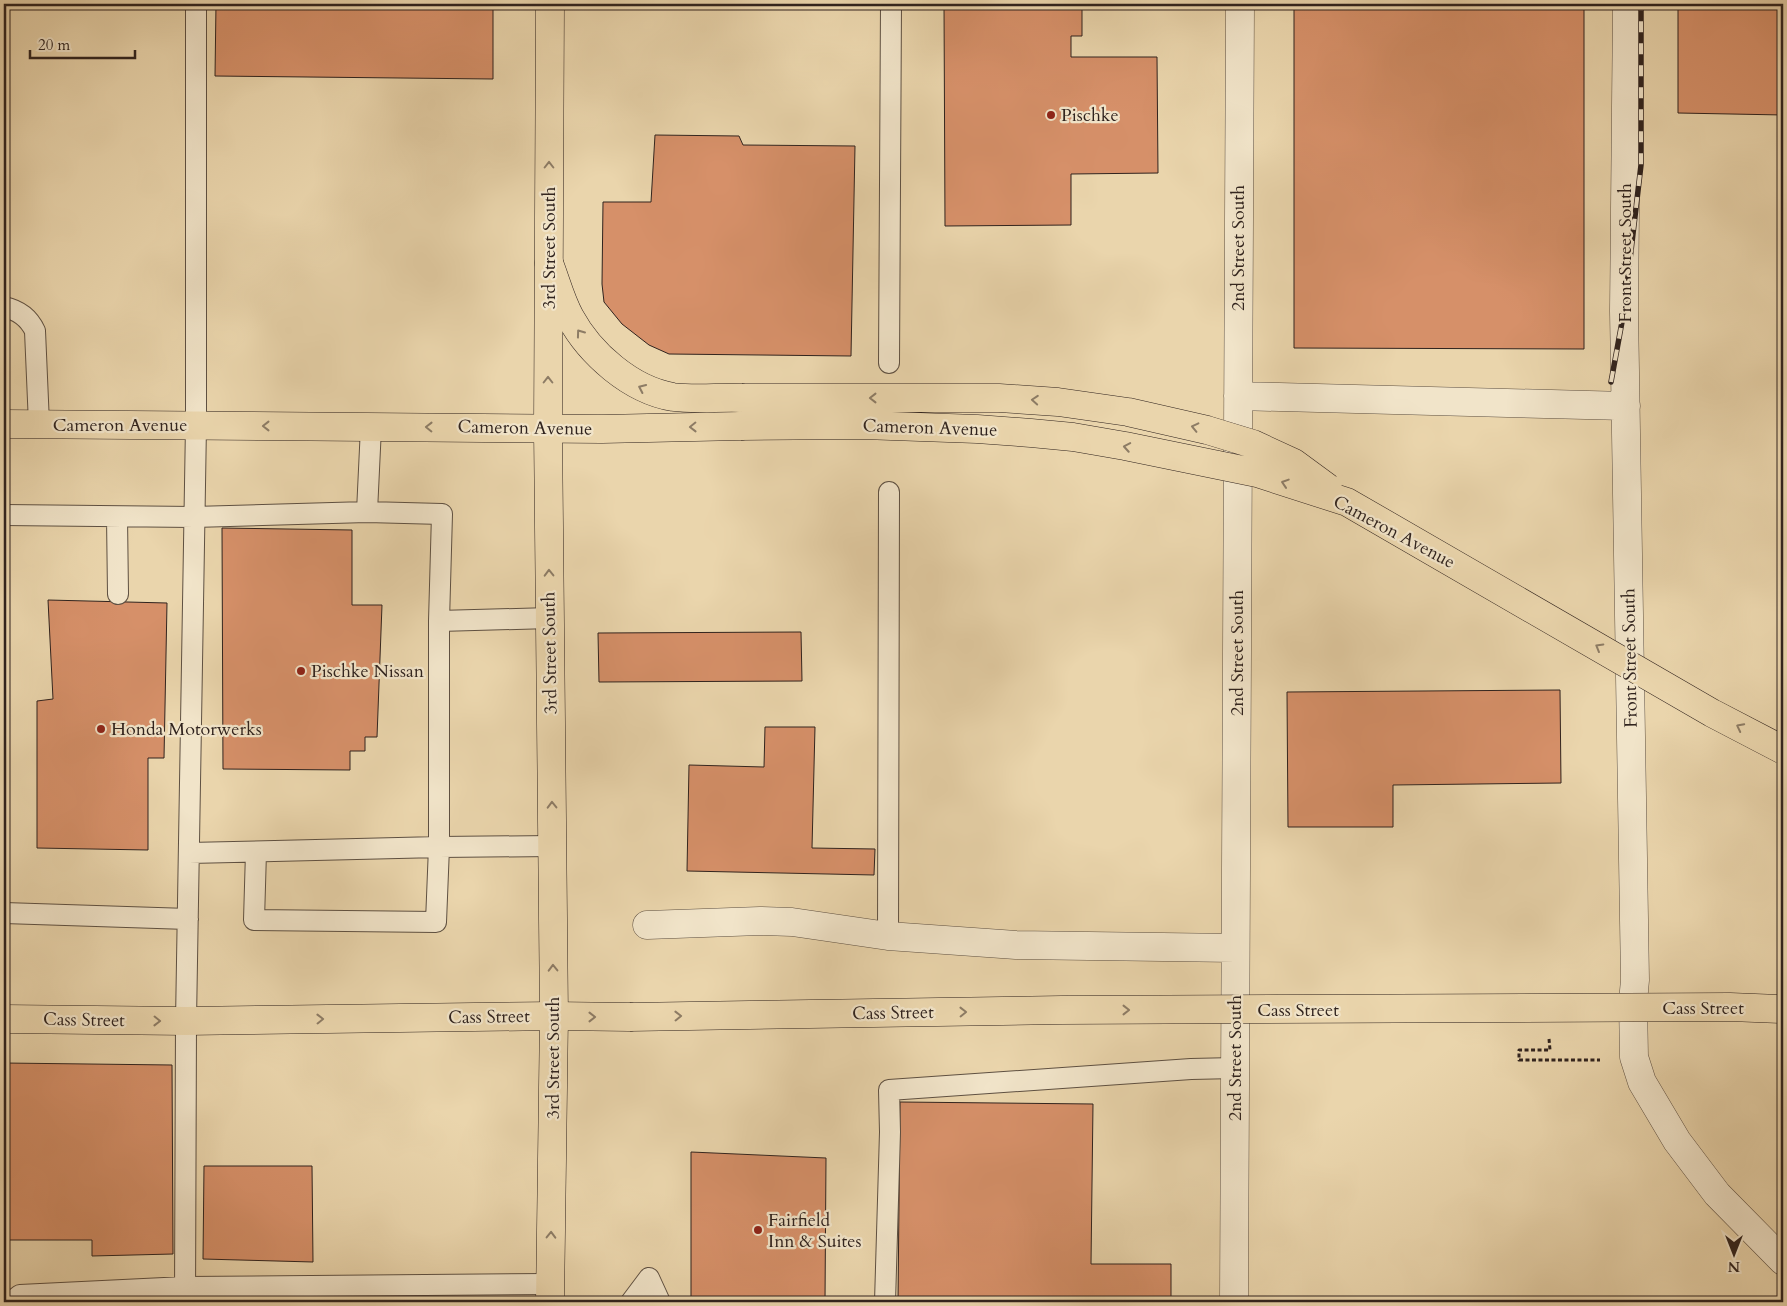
<svg xmlns="http://www.w3.org/2000/svg" width="1787" height="1306" font-family="Cardo,serif">
<style>
.building{fill:#d69069;stroke:#30231e}
.lines{fill:none;stroke-linecap:round;stroke-linejoin:round}
.service-casing{stroke:#5e5042;stroke-width:22}
.minor-casing{stroke:#5e5042;stroke-width:29}
.primary-casing{stroke:#30231e;stroke-width:29}
.trunk-casing{stroke:#30231e;stroke-width:29}
.path{stroke:#30231e;stroke-width:3;stroke-dasharray:4 2.5;stroke-linecap:butt}
.service{stroke:#f1e4c9;stroke-width:20}
.minor{stroke:#f1e4c9;stroke-width:28}
.primary{stroke:#ead5ac;stroke-width:28}
.trunk{stroke:#ead5ac;stroke-width:28}
.rail-casing{stroke:#30231e;stroke-width:5.5}
.rail{stroke:#f1e4c9;stroke-width:4;stroke-dasharray:11;stroke-linecap:butt}
.primary-bridge-casing{stroke:#30231e;stroke-width:29;stroke-linecap:butt}
.primary-bridge{stroke:#ead5ac;stroke-width:28}
.oneway{stroke:#8d7c65}
.poi-dot{fill:#8f2418;stroke:#f1e4c9;stroke-width:2}
.labels{text-anchor:middle;dominant-baseline:central;stroke-width:4.5;stroke-linejoin:round;paint-order:stroke}
.poi-label{font-size:18px;fill:#30231e;stroke:#f1e4c9;text-anchor:start}
.street-label{font-size:18px;fill:#30231e;stroke:#f1e4c9}
</style>
<rect width="100%" height="100%" fill="#ead5ac"/>
<filter id="stains"><feTurbulence type="fractalNoise" baseFrequency=".004" numOctaves="4"/><feColorMatrix values="0 0 0 0 .2 0 0 0 0 .09 0 0 0 0 .02 0 0 0 .5 -.17"/></filter>
<radialGradient id="worn" r=".72"><stop offset=".6" stop-color="#630" stop-opacity="0"/><stop offset="1" stop-color="#630" stop-opacity=".3"/></radialGradient>
<!-- building -->
<path class="building" d="M 216,4 L 493,4 L 493,79 L 215,76 Z
M 944,4 L 1082,4 L 1082,36 L 1071,36 L 1071,57 L 1157,57 L 1158,173 L 1071,174 L 1071,225 L 945,226 Z
M 1294,4 L 1584,4 L 1584,349 L 1294,348 Z
M 1678,4 L 1783,4 L 1783,115 L 1678,113 Z
M 655,135 L 739,136 L 743,145 L 855,146 L 851,356 L 669,354 L 649,345 L 622,324 L 604,302 L 602,284 L 603,202 L 651,202 Z
M 222,528 L 352,530 L 352,605 L 382,605 L 377,737 L 365,737 L 365,751 L 350,751 L 350,770 L 223,769 Z
M 48,600 L 167,603 L 164,758 L 148,758 L 148,850 L 37,848 L 37,701 L 53,699 Z
M 801,632 L 802,681 L 599,682 L 598,633 Z
M 1560,690 L 1561,783 L 1393,785 L 1393,827 L 1288,827 L 1287,692 Z
M 765,727 L 815,727 L 812,848 L 875,849 L 874,875 L 687,871 L 689,765 L 764,767 Z
M 4,1063 L 172,1065 L 173,1254 L 92,1256 L 92,1240 L 4,1240 Z
M 900,1102 L 1093,1104 L 1091,1264 L 1171,1264 L 1171,1302 L 898,1302 Z
M 691,1152 L 826,1158 L 825,1302 L 691,1302 Z
M 204,1166 L 312,1166 L 313,1262 L 203,1259 Z"/>
<g class="lines">
<!-- service casing -->
<g class="service-casing">
<path id="service" d="M 4,307 C 18,310 29,318 35,331 L 39,424
M 889,363 L 891,4
M 367,512 L 371,427
M 4,515 L 194,517 L 367,512 L 442,514 L 439,621 L 439,847 L 189,853
M 117,517 L 118,594
M 439,621 L 550,618
M 256,852 L 254,920 L 436,922 L 439,847 L 552,846
M 4,913 L 188,919
M 888,936 L 889,492
M 11,1302 L 20,1295 L 185,1287 L 550,1284
M 185,1302 L 186,1021 L 196,425 L 196,4
M 631,1302 L 649,1278 L 660,1302
M 885,1302 L 890,1132 L 889,1090 L 1191,1069 L 1235,1068"/>
</g>
<!-- minor casing -->
<g class="minor-casing">
<path id="minor" d="M 1627,4 L 1624,311 L 1635,980 L 1633,1002 L 1634,1057 L 1642,1082 L 1677,1141 L 1717,1194 L 1783,1261
M 1238,396 L 1626,406
M 647,925 L 760,921 L 792,922 L 888,936 L 1016,945 L 1235,948
M 1234,1302 L 1240,4"/>
</g>
<!-- primary casing -->
<g class="primary-casing">
<path id="primary" d="M 549,263 C 556,281 561,301 570,317 C 590,354 631,390 673,397 C 695,400 719,397 742,398
M 4,424 L 602,429 L 741,426
M 4,1019 L 186,1021 L 554,1016 L 630,1017"/>
</g>
<!-- trunk casing -->
<g class="trunk-casing">
<path id="trunk" d="M 550,1302 L 554,1016 L 548,429 L 550,4"/>
</g>
<!-- path -->
<path class="path" d="M 1549,1039 L 1550,1050 L 1519,1050 L 1519,1060 L 1600,1060"/>
<!-- service -->
<use href="#service" class="service"/>
<!-- minor -->
<use href="#minor" class="minor"/>
<!-- primary -->
<use href="#primary" class="primary"/>
<!-- trunk -->
<use href="#trunk" class="trunk"/>
<!-- rail casing -->
<g class="rail-casing">
<path id="rail" d="M 1611,382 L 1624,311 L 1641,165 L 1641,4"/>
</g>
<!-- rail -->
<use href="#rail" class="rail"/>
<!-- primary-bridge casing -->
<g class="primary-bridge-casing">
<path id="primary-bridge" d="M 742,398 L 999,398 L 1058,402 L 1128,412 L 1207,430 L 1253,444 L 1294,463 L 1328,488
M 741,426 L 863,425 L 977,429 L 1031,433 L 1073,437 L 1125,446 L 1257,473 L 1347,502 L 1712,713 L 1783,750
M 630,1017 L 1062,1010 L 1730,1007 L 1783,1009"/>
</g>
<!-- primary-bridge -->
<use href="#primary-bridge" class="primary-bridge"/>
</g>
<!-- one-way arrows -->
<defs><path id="oneway-chevron" d="M-2-3.5L2.5 0L-2 3.5" fill="none" stroke-width="1.6" stroke-linecap="round" stroke-linejoin="round" transform="scale(1.25)"/></defs>
<g class="oneway">
<use href="#oneway-chevron" transform="translate(549 165) rotate(-90)"/>
<use href="#oneway-chevron" transform="translate(580 333) rotate(-126)"/>
<use href="#oneway-chevron" transform="translate(548 380) rotate(-90)"/>
<use href="#oneway-chevron" transform="translate(642 388) rotate(-155)"/>
<use href="#oneway-chevron" transform="translate(873 398) rotate(-180)"/>
<use href="#oneway-chevron" transform="translate(1035 400) rotate(-176)"/>
<use href="#oneway-chevron" transform="translate(266 426) rotate(-180)"/>
<use href="#oneway-chevron" transform="translate(429 427) rotate(-179)"/>
<use href="#oneway-chevron" transform="translate(693 427) rotate(179)"/>
<use href="#oneway-chevron" transform="translate(1195 427) rotate(-167)"/>
<use href="#oneway-chevron" transform="translate(1127 447) rotate(-170)"/>
<use href="#oneway-chevron" transform="translate(1285 483) rotate(-162)"/>
<use href="#oneway-chevron" transform="translate(549 573) rotate(-91)"/>
<use href="#oneway-chevron" transform="translate(1599 647) rotate(-150)"/>
<use href="#oneway-chevron" transform="translate(1740 727) rotate(-153)"/>
<use href="#oneway-chevron" transform="translate(552 805) rotate(-91)"/>
<use href="#oneway-chevron" transform="translate(553 968) rotate(-91)"/>
<use href="#oneway-chevron" transform="translate(1126 1010)"/>
<use href="#oneway-chevron" transform="translate(963 1012) rotate(-1)"/>
<use href="#oneway-chevron" transform="translate(678 1016) rotate(-1)"/>
<use href="#oneway-chevron" transform="translate(592 1017)"/>
<use href="#oneway-chevron" transform="translate(320 1019) rotate(-1)"/>
<use href="#oneway-chevron" transform="translate(157 1021) rotate(1)"/>
<use href="#oneway-chevron" transform="translate(551 1235) rotate(-89)"/>
</g>
<!-- markers -->
<g class="poi-dot">
<circle cx="1051" cy="115" r="5"/>
<circle cx="301" cy="671" r="5"/>
<circle cx="101" cy="729" r="5"/>
<circle cx="758" cy="1230" r="5"/>
</g>
<g class="labels">
<!-- poi labels -->
<g class="poi-label">
<text x="1061" y="115">Pischke</text>
<text x="311" y="671">Pischke Nissan</text>
<text x="111" y="729">Honda Motorwerks</text>
<text x="768" y="1220">Fairfield<tspan x="768" dy="21">Inn &amp; Suites</tspan></text>
</g>
<!-- street labels -->
<g class="street-label">
<text transform="translate(549 248) rotate(-90)">3rd Street South</text>
<text transform="translate(1238 248) rotate(-90)">2nd Street South</text>
<text transform="translate(1625 253) rotate(-90)">Front Street South</text>
<text x="120" y="425">Cameron Avenue</text>
<text transform="translate(525 428) rotate(1)">Cameron Avenue</text>
<text transform="translate(930 428) rotate(2)">Cameron Avenue</text>
<text transform="translate(1394 532) rotate(28)">Cameron Avenue</text>
<text transform="translate(550 653) rotate(-91)">3rd Street South</text>
<text transform="translate(1237 653) rotate(-90)">2nd Street South</text>
<text transform="translate(1630 658) rotate(-91)">Front Street South</text>
<text x="1703" y="1008">Cass Street</text>
<text x="1298" y="1010">Cass Street</text>
<text transform="translate(893 1013) rotate(-1)">Cass Street</text>
<text transform="translate(489 1017) rotate(-1)">Cass Street</text>
<text transform="translate(84 1020) rotate(1)">Cass Street</text>
<text transform="translate(553 1058) rotate(-90)">3rd Street South</text>
<text transform="translate(1235 1058) rotate(-90)">2nd Street South</text>
</g>
</g>
<!-- margin -->
<rect width="1787" height="1306" fill="none" stroke="#ead5ac" stroke-width="20"/>
<rect x="5" y="5" width="1777" height="1296" fill="none" stroke="#30231e" stroke-width="2.5"/>
<rect x="10" y="10" width="1767" height="1286" fill="none" stroke="#30231e"/>
<!-- north arrow -->
<g transform="translate(1734 1254) rotate(180)" stroke="#f1e4c9" stroke-width="4" paint-order="stroke">
<path d="M0-4L9 19L0 12L-9 19Z" fill="#30231e"/>
<text y="-8" font-size="14" font-weight="bold" text-anchor="middle" fill="#30231e">N</text>
</g>
<!-- scale -->
<path d="M30 50v8h105v-8" fill="none" stroke="#30231e" stroke-width="2.5"/>
<text x="38" y="50" font-size="15" fill="#30231e" stroke="#f1e4c9" stroke-width="4" paint-order="stroke">20 m</text>
<rect width="100%" height="100%" filter="url(#stains)"/>
<rect width="100%" height="100%" fill="url(#worn)"/>
</svg>
